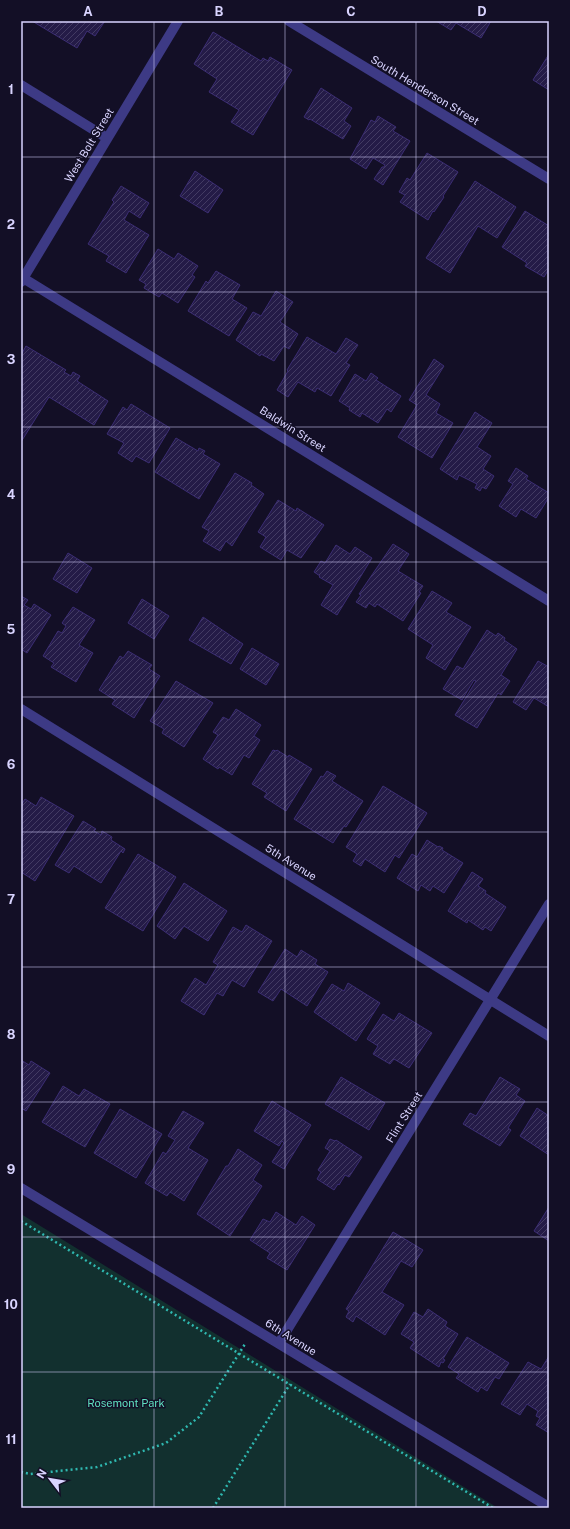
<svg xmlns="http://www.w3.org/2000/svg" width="570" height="1529" font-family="'Public Sans',sans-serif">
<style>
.green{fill:#12302f}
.building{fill:url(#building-hatch);stroke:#3b2d73}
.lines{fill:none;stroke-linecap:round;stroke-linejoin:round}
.path{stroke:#2fb8b0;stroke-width:2.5;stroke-dasharray:2 3;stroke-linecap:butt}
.minor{stroke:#3d3a85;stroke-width:10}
.grid{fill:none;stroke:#d9d4ff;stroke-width:1;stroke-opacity:0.55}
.labels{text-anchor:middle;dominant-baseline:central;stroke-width:3;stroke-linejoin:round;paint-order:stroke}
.street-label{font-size:11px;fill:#d9d4ff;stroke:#130f26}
.park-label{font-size:11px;fill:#5fe0c0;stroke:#130f26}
.neatline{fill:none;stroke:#d9d4ff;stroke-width:1.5}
.grid-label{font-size:13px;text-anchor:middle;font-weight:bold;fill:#d9d4ff}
</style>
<defs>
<pattern id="building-hatch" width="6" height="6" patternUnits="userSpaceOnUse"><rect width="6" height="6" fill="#241b47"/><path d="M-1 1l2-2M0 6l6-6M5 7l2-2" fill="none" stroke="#433b63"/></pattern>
</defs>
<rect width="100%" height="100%" fill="#130f26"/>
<!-- green -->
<path class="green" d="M 21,1214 L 498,1508 L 21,1508 Z"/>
<!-- building -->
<path class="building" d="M 32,21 L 105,21 L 95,36 L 87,31 L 77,48 Z
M 436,21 L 491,21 L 481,38 L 456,23 L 451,30 Z
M 213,32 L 261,61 L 263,58 L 268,61 L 270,57 L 292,70 L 253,135 L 231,122 L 239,110 L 209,92 L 217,79 L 194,64 Z
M 549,54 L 549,90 L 533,80 Z
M 321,88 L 352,108 L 344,121 L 351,126 L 343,139 L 310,119 L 309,120 L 304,117 Z
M 378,116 L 396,127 L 393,131 L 410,141 L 383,185 L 374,179 L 382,167 L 384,167 L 385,165 L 373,158 L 366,169 L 350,159 L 371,120 L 375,122 Z
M 427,153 L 458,172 L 443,196 L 444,197 L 434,212 L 433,211 L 428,220 L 400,202 L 405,195 L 399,192 L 407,178 L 410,180 Z
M 195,171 L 223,190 L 208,213 L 180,196 Z
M 475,181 L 516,207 L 497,238 L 478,226 L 450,273 L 426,258 Z
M 121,186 L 149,203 L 140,218 L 129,211 L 124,220 L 149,235 L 126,273 L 106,261 L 109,256 L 88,244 L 114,202 L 112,200 Z
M 525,211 L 549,226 L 549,269 L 544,277 L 525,266 L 527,263 L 502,247 Z
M 158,249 L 174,259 L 178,253 L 198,266 L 192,275 L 195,277 L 178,303 L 162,293 L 159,297 L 144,288 L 146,284 L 139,280 Z
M 216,271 L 240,285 L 232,299 L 247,308 L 229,336 L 188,311 L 206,281 L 208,283 Z
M 276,291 L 293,302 L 280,322 L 298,334 L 289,349 L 284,346 L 274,361 L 261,354 L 260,356 L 236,340 L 253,312 L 261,316 Z
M 307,337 L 336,354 L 346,338 L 358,345 L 346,363 L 350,365 L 331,396 L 317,388 L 315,392 L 298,382 L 288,397 L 277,390 L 288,371 L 287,370 Z
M 26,346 L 66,370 L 64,372 L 71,376 L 73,372 L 80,376 L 77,381 L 108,401 L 94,425 L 49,397 L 21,442 L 21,355 Z
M 434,359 L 444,366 L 426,395 L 440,404 L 436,413 L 453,423 L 432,458 L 398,437 L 417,405 L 409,400 Z
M 371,373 L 378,378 L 376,380 L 401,396 L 391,412 L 387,409 L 378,423 L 362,413 L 360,417 L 349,410 L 350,408 L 339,401 L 355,374 L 366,381 Z
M 131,404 L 170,428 L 149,463 L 136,456 L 132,462 L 118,453 L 124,443 L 107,434 L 123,407 L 127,410 Z
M 475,412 L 492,423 L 477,447 L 491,456 L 483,469 L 494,476 L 486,489 L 482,487 L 480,491 L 475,488 L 477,484 L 459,475 L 457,480 L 440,469 Z
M 176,438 L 198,451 L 199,448 L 205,451 L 203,454 L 220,464 L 199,499 L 155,472 Z
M 516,468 L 528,476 L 526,479 L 549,493 L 549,497 L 536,518 L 521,509 L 516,517 L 499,506 L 513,484 L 508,481 Z
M 235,473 L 252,483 L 251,485 L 264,494 L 232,546 L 226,541 L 220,551 L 203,541 L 209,531 L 202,527 Z
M 278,500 L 296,511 L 297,508 L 324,525 L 301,558 L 287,550 L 281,560 L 260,547 L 266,537 L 258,532 Z
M 393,544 L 409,554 L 398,571 L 423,586 L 419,592 L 421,593 L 403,621 L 377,604 L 375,607 L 369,603 L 366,608 L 356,602 L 361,595 L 359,594 Z
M 336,545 L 350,554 L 355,547 L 372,558 L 337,615 L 321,605 L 333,585 L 319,577 L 320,576 L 314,572 L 321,561 L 325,563 Z
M 68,553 L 92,568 L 77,593 L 53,579 Z
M 432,591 L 452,603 L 446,612 L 471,627 L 445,670 L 426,658 L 433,645 L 408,629 Z
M 21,596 L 28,600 L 24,605 L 31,609 L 34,604 L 51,615 L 27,653 L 21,649 Z
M 142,599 L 169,616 L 154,639 L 128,623 Z
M 73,607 L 95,620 L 79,645 L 93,653 L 76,682 L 51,667 L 54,663 L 43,656 L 58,631 L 62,633 L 66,626 L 62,623 Z
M 203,617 L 243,644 L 231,664 L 189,640 Z
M 487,630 L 496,636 L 498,633 L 505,638 L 504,640 L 517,649 L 501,675 L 510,681 L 501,695 L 498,693 L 477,728 L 455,715 L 476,681 L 474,680 L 462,700 L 443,689 L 457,666 L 463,669 Z
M 252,648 L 279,664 L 266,685 L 240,669 Z
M 128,651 L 152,665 L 149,669 L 160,676 L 134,718 L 112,704 L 115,700 L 99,690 L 120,656 L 123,658 Z
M 538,661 L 549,667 L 549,707 L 534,698 L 526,710 L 513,702 Z
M 176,681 L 213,703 L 184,747 L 162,733 L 164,729 L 150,721 Z
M 236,709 L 261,725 L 254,736 L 260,740 L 249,758 L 244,755 L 232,775 L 219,767 L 218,769 L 203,759 L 218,735 L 213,732 L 223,717 L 229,720 Z
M 273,750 L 276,751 L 277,750 L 288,757 L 289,755 L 312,769 L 286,811 L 264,797 L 267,793 L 252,784 Z
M 327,771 L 336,776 L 332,781 L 363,801 L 346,827 L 344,826 L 333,843 L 294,819 L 321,776 L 323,777 Z
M 383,786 L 427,813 L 399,858 L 395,855 L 385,872 L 365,859 L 361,866 L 353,861 L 357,854 L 346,847 Z
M 41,797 L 74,816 L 35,881 L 21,872 L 21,805 L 25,799 L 36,806 Z
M 83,821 L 96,829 L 94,831 L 101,835 L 102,831 L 112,837 L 111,840 L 125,849 L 123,853 L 121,851 L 101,883 L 74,866 L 69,873 L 55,865 Z
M 427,840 L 438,847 L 439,846 L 443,848 L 442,850 L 463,863 L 444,893 L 433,886 L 430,891 L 421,885 L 418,891 L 397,878 L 412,854 L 417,857 Z
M 138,854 L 176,877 L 143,931 L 105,908 Z
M 472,872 L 483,879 L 478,886 L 486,891 L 485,893 L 506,907 L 491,931 L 485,927 L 483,930 L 468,920 L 467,923 L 448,911 Z
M 184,883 L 227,911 L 208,941 L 184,926 L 175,939 L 157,926 Z
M 246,925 L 272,941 L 244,987 L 232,980 L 223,996 L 217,993 L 204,1015 L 181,1001 L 195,978 L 206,985 L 218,965 L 213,962 L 233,927 L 242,932 Z
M 285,949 L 297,957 L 301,950 L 317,960 L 315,964 L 328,972 L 307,1006 L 281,989 L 273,1001 L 258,992 Z
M 348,983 L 380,1003 L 356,1041 L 314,1012 L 332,984 L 344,991 Z
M 399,1013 L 432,1033 L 409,1068 L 394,1059 L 390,1064 L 373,1054 L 378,1046 L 367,1039 L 383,1014 L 394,1021 Z
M 21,1060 L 29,1065 L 31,1061 L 50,1073 L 26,1111 L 21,1108 Z
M 341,1077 L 385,1103 L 369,1130 L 325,1104 Z
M 500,1077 L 520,1089 L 516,1095 L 525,1101 L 508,1128 L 511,1130 L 500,1146 L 463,1124 L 470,1113 L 476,1116 Z
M 63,1086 L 79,1096 L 84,1089 L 110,1104 L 85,1147 L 42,1122 Z
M 272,1101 L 311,1125 L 284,1169 L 272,1162 L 284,1143 L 282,1141 L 279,1146 L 254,1131 Z
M 537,1108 L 549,1116 L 549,1155 L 520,1136 Z
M 120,1109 L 162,1134 L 136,1178 L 94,1153 Z
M 183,1111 L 204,1123 L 188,1148 L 208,1160 L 184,1201 L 170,1192 L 167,1196 L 145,1183 L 163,1152 L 166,1154 L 175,1140 L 168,1136 Z
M 330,1139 L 335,1141 L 336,1140 L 362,1157 L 349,1177 L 345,1175 L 339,1185 L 338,1184 L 334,1190 L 317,1179 L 321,1172 L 318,1170 L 330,1151 L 325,1148 Z
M 238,1149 L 262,1165 L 253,1180 L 262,1186 L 230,1236 L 197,1214 L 226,1166 L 228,1166 Z
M 549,1207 L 549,1241 L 534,1231 Z
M 276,1212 L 296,1225 L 302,1216 L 315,1225 L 287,1270 L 267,1258 L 270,1253 L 250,1240 L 263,1219 L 270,1222 Z
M 393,1232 L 423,1250 L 412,1267 L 401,1261 L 382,1292 L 404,1305 L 385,1335 L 356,1316 L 353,1322 L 346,1317 L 349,1311 L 346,1309 Z
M 428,1309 L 447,1322 L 445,1326 L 458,1334 L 443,1359 L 445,1360 L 443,1363 L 441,1362 L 439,1367 L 410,1348 L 414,1342 L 401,1334 L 414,1312 L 423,1317 Z
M 467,1337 L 509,1363 L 499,1379 L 495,1377 L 487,1391 L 481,1387 L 478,1392 L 456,1378 L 459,1374 L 448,1367 Z
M 549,1356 L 549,1433 L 536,1425 L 540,1418 L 536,1416 L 538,1411 L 527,1404 L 520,1415 L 501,1404 L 528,1362 L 541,1369 Z"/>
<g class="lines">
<!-- path -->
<path class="path" d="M 21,1221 L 493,1508
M 21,1472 L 30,1474 L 97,1467 L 166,1443 L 199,1417 L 245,1344
M 213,1508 L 290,1384"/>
<!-- minor -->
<path class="minor" d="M 289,21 L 549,179
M 21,85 L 107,138
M 23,278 L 549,601
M 21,282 L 178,21
M 21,709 L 549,1036
M 21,1188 L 549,1507
M 279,1343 L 549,904"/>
</g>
<!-- grid -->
<path class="grid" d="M 154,21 L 154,1508M 285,21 L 285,1508M 416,21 L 416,1508M 21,157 L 549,157M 21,292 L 549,292M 21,427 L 549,427M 21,562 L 549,562M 21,697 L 549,697M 21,832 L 549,832M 21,967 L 549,967M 21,1102 L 549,1102M 21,1237 L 549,1237M 21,1372 L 549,1372"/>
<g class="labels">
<!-- street labels -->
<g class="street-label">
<text transform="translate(425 90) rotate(31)">South Henderson Street</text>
<text transform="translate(89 145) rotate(-59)">West Bolt Street</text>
<text transform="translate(293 429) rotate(32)">Baldwin Street</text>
<text transform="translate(291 862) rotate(32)">5th Avenue</text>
<text transform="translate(404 1117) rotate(-58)">Flint Street</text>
<text transform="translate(291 1337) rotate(32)">6th Avenue</text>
</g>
<!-- park labels -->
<g class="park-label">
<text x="126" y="1403">Rosemont Park</text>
</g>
</g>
<!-- border -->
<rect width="570" height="1529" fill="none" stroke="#130f26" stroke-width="44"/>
<!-- north arrow -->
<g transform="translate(50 1479) rotate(301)" stroke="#130f26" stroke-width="3" paint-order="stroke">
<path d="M0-3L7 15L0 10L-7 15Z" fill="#d9d4ff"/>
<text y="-6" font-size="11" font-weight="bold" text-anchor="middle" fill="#d9d4ff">N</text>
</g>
<rect x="22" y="22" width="526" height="1485" class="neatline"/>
<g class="grid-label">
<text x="88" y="16">A</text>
<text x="219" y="16">B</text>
<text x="351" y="16">C</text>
<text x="482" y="16">D</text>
<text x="11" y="94">1</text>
<text x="11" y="229">2</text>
<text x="11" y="364">3</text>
<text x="11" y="499">4</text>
<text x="11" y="634">5</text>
<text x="11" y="769">6</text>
<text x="11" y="904">7</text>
<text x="11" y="1039">8</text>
<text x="11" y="1174">9</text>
<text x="11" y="1309">10</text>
<text x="11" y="1444">11</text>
</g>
</svg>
